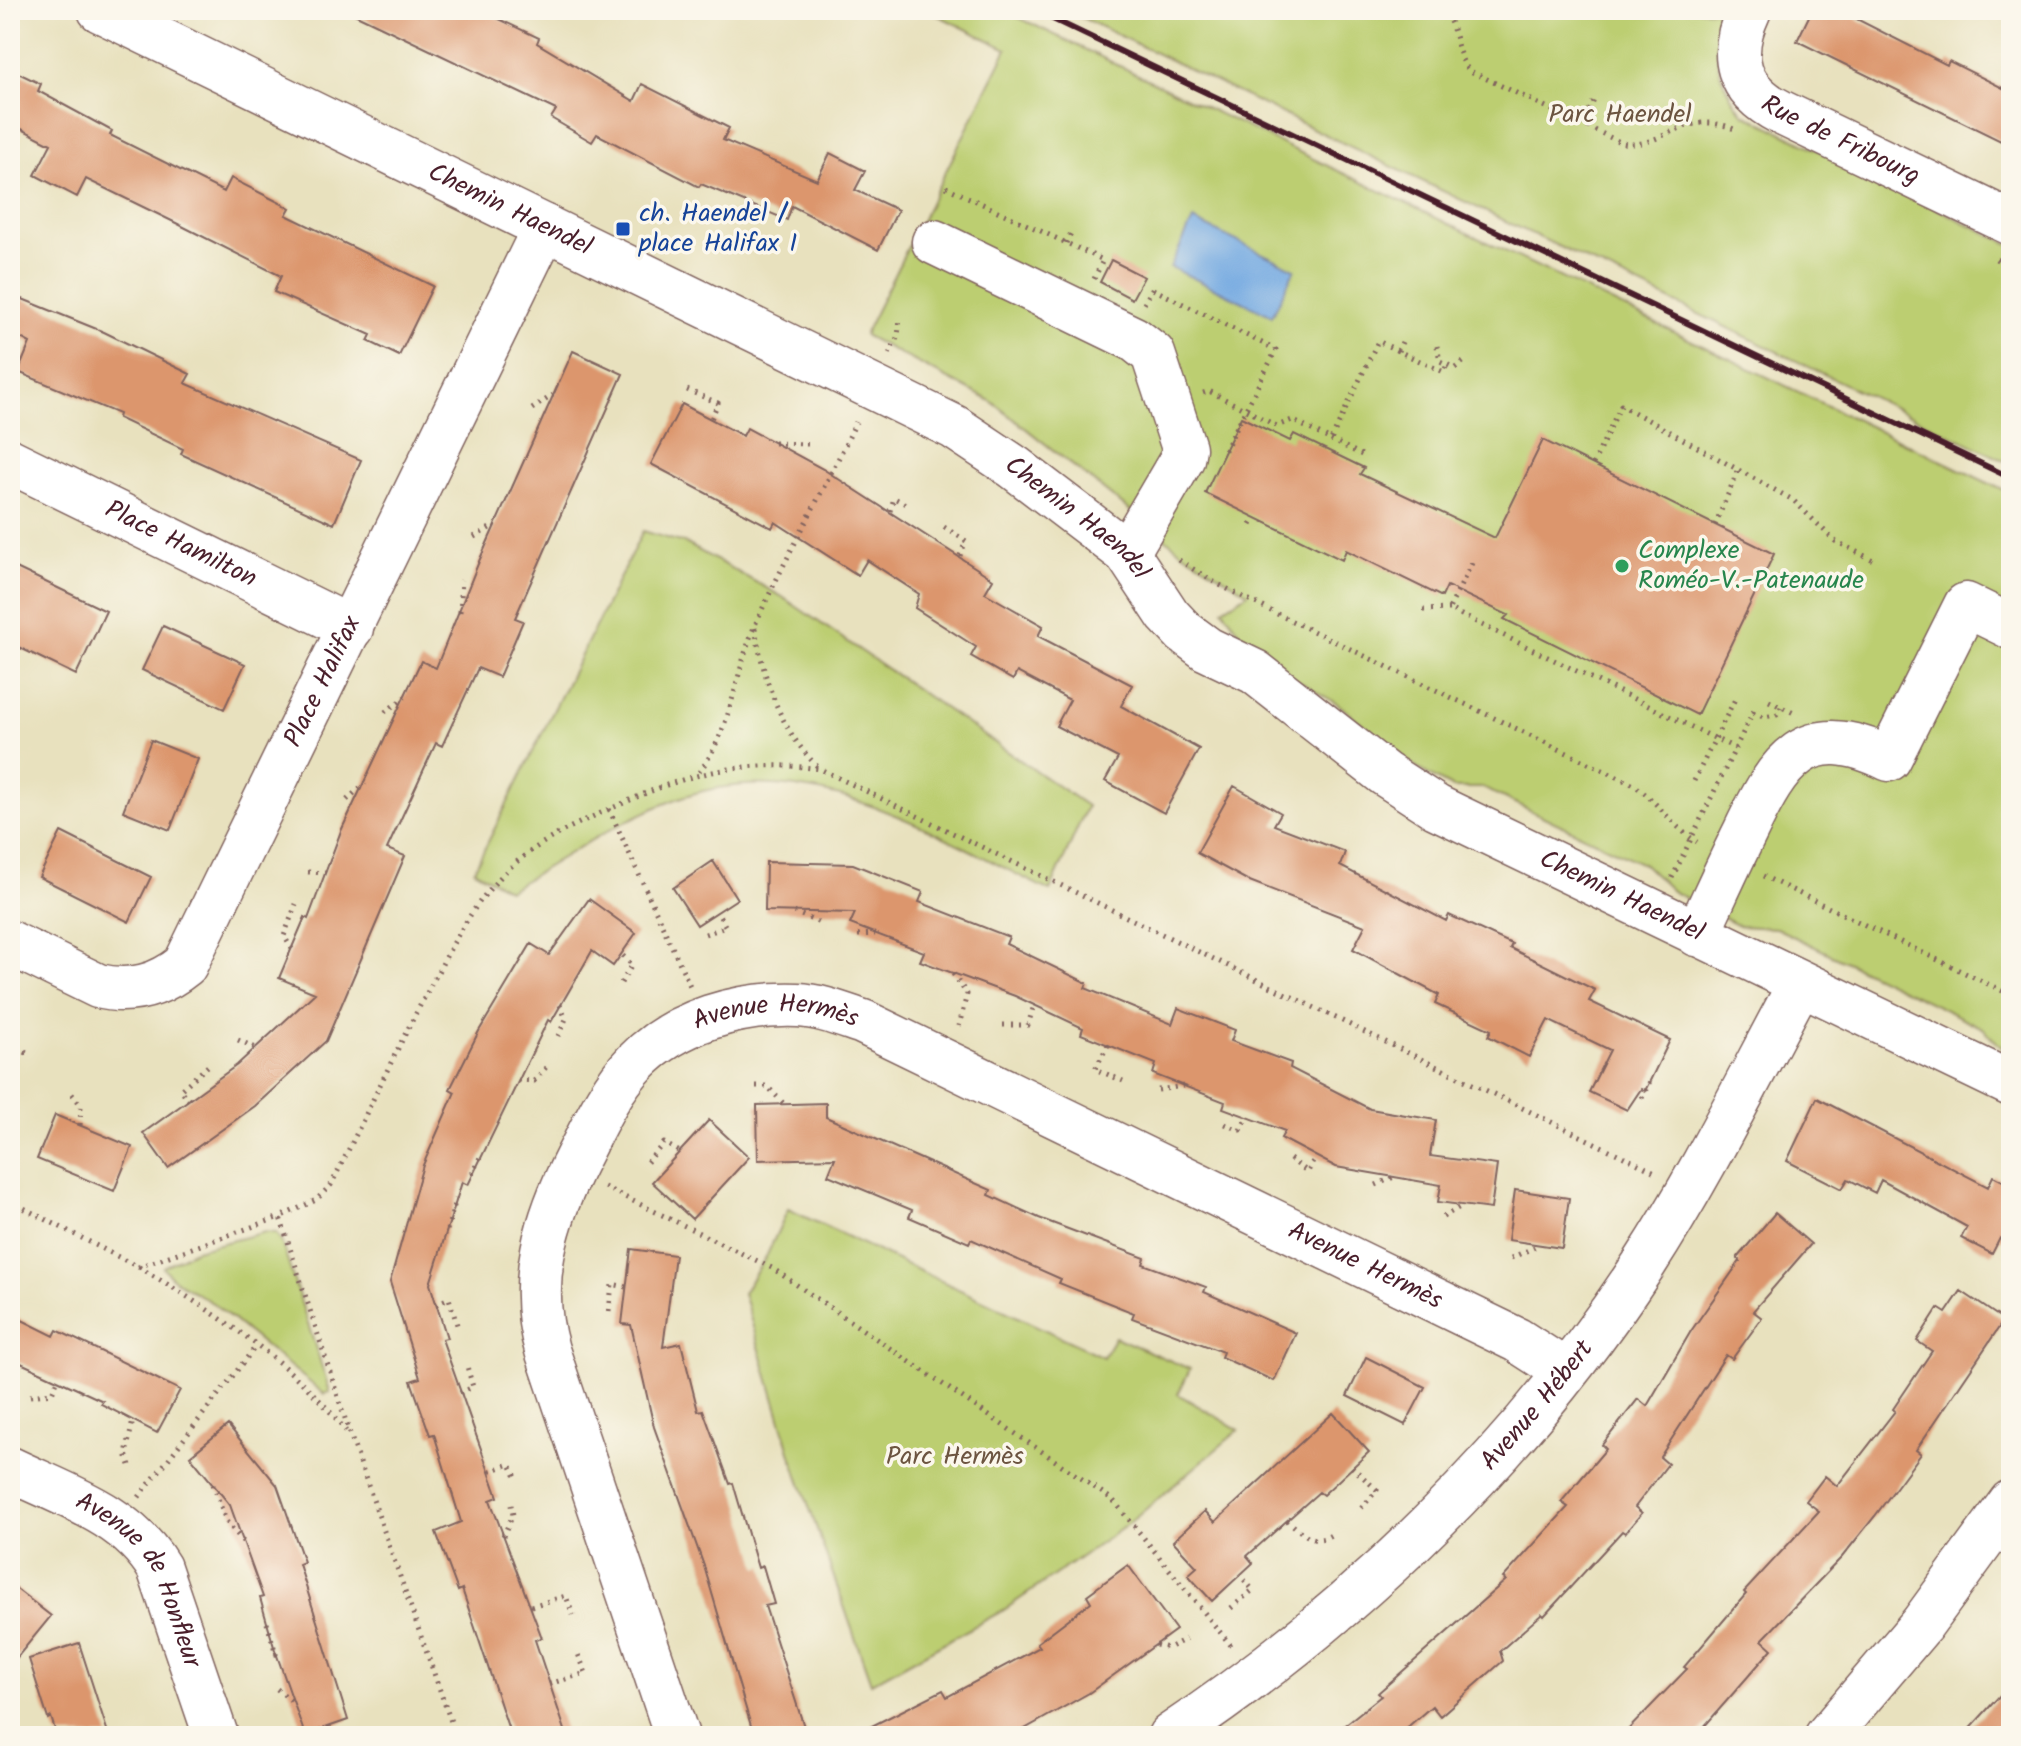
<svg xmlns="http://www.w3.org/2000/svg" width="2021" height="1746" font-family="Kalam,sans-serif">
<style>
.green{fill:#bcce71;stroke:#83764e;stroke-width:2}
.water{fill:#73a9e1;stroke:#5e6486;stroke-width:2}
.building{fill:#dc966d}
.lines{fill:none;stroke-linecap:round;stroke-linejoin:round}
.minor-casing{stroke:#81635e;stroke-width:47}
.path{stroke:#81635e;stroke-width:5;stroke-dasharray:2 6;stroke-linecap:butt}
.minor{stroke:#fff;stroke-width:44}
.rail{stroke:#4a1f2b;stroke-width:6}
.transit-dot{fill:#1a4fb4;stroke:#fbf7ec;stroke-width:3}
.leisure-dot{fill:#2e9e5b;stroke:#fbf7ec;stroke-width:3}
.labels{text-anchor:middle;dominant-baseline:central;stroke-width:7;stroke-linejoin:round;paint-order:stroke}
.park-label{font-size:26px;fill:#6c5440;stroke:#fbf7ec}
.street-label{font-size:26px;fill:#4a1f2b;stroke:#fbf7ec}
.transit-label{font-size:26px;fill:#164399;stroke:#fbf7ec;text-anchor:start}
.leisure-label{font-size:26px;fill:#27864d;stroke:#fbf7ec;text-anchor:start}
</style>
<rect width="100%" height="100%" fill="#fbf7ec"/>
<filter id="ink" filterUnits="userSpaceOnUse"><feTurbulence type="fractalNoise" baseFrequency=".0125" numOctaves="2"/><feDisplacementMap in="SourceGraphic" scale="16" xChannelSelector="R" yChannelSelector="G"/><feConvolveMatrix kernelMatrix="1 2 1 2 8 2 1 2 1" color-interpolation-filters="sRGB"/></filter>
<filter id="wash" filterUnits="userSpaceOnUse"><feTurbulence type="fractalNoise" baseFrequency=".006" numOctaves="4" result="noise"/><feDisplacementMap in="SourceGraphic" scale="32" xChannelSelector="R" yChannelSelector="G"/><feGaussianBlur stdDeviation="1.8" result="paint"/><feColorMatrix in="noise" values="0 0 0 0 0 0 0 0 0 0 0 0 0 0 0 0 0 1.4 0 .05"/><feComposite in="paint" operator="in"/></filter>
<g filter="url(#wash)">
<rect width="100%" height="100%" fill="#e8e1be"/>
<!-- green -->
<path class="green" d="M 927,10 L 1003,10 L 2011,494 L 2011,1057 L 1983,1028 L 1776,928 L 1739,926 L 1672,891 L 1645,865 L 1483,788 L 1453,788 L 1418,769 L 1338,704 L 1276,668 L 1252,650 L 1223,609 L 1248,593 L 1181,551 L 991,401 L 864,335 L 1007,49 Z
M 1066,10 L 1726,10 C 1708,48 1718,84 1744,114 L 2011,245 L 2011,464 Z
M 643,531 L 687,544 L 781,596 L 1087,806 L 1050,891 C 933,834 809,749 674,800 C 615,822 563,858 509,890 L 474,870 Z
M 788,1209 L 1103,1357 L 1115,1337 L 1190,1369 L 1178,1394 L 1239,1430 L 1127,1525 L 1004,1610 L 871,1683 L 792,1458 L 743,1293 L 767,1255 Z
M 265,1232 L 276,1233 L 281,1241 L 330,1392 L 324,1394 L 214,1304 L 173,1279 L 163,1267 L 195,1250 Z"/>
<!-- water -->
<path class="water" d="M 1193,220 L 1295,269 L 1272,316 L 1170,267 Z"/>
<g id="blocks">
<!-- building -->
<path class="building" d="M 346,10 L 480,10 L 539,38 L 537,43 L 634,101 L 642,84 L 729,128 L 723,140 L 817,180 L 830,153 L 865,171 L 855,190 L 898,210 L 878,250 L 792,206 L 787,220 L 701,184 L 699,187 L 597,134 L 592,142 L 551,118 L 556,110 Z
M 1812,10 L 1839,10 L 1947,65 L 1949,61 L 2011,92 L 2011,146 L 1797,41 Z
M 10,69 L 41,84 L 38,91 L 112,131 L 110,135 L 224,192 L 231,178 L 290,208 L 286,215 L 433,286 L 399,356 L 368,341 L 371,335 L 274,292 L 281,276 L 176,223 L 86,179 L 77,197 L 35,175 L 51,144 L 20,128 L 10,149 Z
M 1111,260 L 1144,277 L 1132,299 L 1100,282 Z
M 10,294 L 104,332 L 190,374 L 185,383 L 361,460 L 334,524 L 181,454 L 183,449 L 118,418 L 119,414 L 18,372 L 30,343 L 10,332 Z
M 573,351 L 623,374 L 515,618 L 523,621 L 499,677 L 478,668 L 442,746 L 436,743 L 387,849 L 405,856 L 326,1041 L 255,1106 L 168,1168 L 143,1133 L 237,1065 L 315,993 L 279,978 L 305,917 L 308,919 L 341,831 L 421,661 L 436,668 L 480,559 Z
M 682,404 L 743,436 L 747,428 L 823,469 L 993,579 L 985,593 L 1043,626 L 1038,636 L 1132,685 L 1121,706 L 1199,749 L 1164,813 L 1105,781 L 1118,758 L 1056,726 L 1070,700 L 1017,672 L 1013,680 L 971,656 L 976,647 L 915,608 L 919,594 L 867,560 L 858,575 L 775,522 L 772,528 L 651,464 Z
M 1241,417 L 1290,441 L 1294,434 L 1364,468 L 1360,474 L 1495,538 L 1543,440 L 1774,554 L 1697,715 L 1504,619 L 1508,615 L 1447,586 L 1442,597 L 1346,550 L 1342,560 L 1205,493 Z
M 10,565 L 106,611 L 76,675 L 10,643 Z
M 163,626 L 245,664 L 224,709 L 142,670 Z
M 151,740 L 198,759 L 170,830 L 123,811 Z
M 1234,786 L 1281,813 L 1274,825 L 1345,852 L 1340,866 L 1446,921 L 1449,915 L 1512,944 L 1510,948 L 1595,990 L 1589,1001 L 1670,1040 L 1645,1091 L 1641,1089 L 1627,1110 L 1589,1092 L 1610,1050 L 1548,1020 L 1529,1057 L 1488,1036 L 1491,1030 L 1435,1004 L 1439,995 L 1353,949 L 1365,926 L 1247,880 L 1197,853 Z
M 61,832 L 151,877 L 129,922 L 39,877 Z
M 713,861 L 737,899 L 697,925 L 673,888 Z
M 766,862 L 853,864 L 923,892 L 919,902 L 1009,937 L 1006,944 L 1087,983 L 1085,988 L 1172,1024 L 1178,1008 L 1235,1030 L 1231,1041 L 1291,1063 L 1290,1068 L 1370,1109 L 1436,1120 L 1430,1156 L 1497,1165 L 1491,1209 L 1438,1202 L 1441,1185 L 1336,1167 L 1281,1138 L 1285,1131 L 1223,1108 L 1225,1102 L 1153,1074 L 1156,1064 L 1081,1034 L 1083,1028 L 1015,996 L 920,961 L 924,952 L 850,924 L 855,913 L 765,911 Z
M 589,899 L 636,933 L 613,966 L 592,951 L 551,1022 L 548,1020 L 468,1185 L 462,1182 L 430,1284 L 447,1338 L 442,1339 L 498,1497 L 490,1500 L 542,1638 L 535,1640 L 567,1736 L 511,1736 L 462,1589 L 458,1591 L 436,1532 L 461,1522 L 434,1434 L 430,1435 L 411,1381 L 420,1378 L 390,1282 L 423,1165 L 455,1092 L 450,1089 L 479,1031 L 531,944 L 549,955 Z
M 1817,1098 L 1988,1187 L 1993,1176 L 2011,1185 L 2011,1244 L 2000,1238 L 1992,1254 L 1961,1238 L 1967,1227 L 1881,1180 L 1875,1193 L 1848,1179 L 1842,1189 L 1787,1161 Z
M 826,1103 L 826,1117 L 991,1190 L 989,1195 L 1039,1218 L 1145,1258 L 1143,1264 L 1206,1287 L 1204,1292 L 1296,1333 L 1274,1381 L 1221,1357 L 1223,1352 L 1132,1318 L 1134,1313 L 1059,1283 L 1061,1279 L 971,1239 L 969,1243 L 909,1217 L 912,1210 L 828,1175 L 835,1158 L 758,1160 L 757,1105 Z
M 55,1115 L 132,1147 L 114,1191 L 37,1159 Z
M 709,1120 L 749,1157 L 692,1219 L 652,1182 Z
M 1515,1190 L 1569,1198 L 1562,1248 L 1508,1240 Z
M 1775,1213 L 1811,1244 L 1753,1311 L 1762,1318 L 1732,1359 L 1726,1355 L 1660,1457 L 1668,1464 L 1635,1507 L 1642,1513 L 1625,1533 L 1622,1531 L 1544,1616 L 1542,1614 L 1500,1651 L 1503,1661 L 1440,1716 L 1432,1706 L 1397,1736 L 1331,1736 L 1381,1696 L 1378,1693 L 1506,1580 L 1503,1578 L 1568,1507 L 1561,1502 L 1606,1449 L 1602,1445 L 1638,1399 L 1647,1406 L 1691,1331 L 1740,1261 L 1737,1258 Z
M 631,1249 L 675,1255 L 663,1347 L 681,1343 L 698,1411 L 703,1410 L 730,1484 L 733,1483 L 758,1568 L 763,1566 L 774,1604 L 765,1606 L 807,1736 L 754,1736 L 704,1566 L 654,1427 L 631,1325 L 622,1324 Z
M 1961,1291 L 2004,1320 L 1916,1450 L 1921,1454 L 1875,1516 L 1842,1557 L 1762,1640 L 1772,1649 L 1696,1736 L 1622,1736 L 1687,1669 L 1684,1667 L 1746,1594 L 1744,1592 L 1819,1511 L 1806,1501 L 1825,1476 L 1837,1486 L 1895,1411 L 1893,1409 L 1932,1351 L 1917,1341 L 1938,1308 L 1946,1313 Z
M 10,1314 L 54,1336 L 57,1330 L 180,1390 L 157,1433 L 101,1404 L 103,1401 L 10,1358 Z
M 1366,1357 L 1425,1387 L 1405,1425 L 1347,1396 Z
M 1333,1413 L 1369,1452 L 1323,1495 L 1319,1492 L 1247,1556 L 1253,1563 L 1212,1601 L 1188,1575 L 1197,1567 L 1173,1541 L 1205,1511 L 1215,1522 Z
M 228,1425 L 277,1485 L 304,1562 L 299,1564 L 348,1720 L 305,1735 L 274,1647 L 260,1598 L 263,1597 L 230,1505 L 190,1456 Z
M 1128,1565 L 1176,1630 L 1089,1693 L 1012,1736 L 852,1736 L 943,1690 L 947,1697 L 1040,1647 L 1037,1643 L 1091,1602 L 1087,1595 Z
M 10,1584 L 51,1616 L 10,1666 Z
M 79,1643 L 109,1736 L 57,1736 L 51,1717 L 48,1719 L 29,1659 Z
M 2011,1683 L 2011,1736 L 1963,1736 L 1985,1712 Z"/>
</g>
</g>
<g filter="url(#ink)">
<use href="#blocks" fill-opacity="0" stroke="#81635e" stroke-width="2"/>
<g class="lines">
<!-- minor casing -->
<g class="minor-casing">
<g id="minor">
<path id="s1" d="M 100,10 L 954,427 L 1014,467 L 1127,553 L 1168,615 L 1184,632 L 1207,649 L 1255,672 L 1385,774 L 1436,807 L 2011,1084"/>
<path id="s2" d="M 1749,10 C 1728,55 1736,90 1782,113 L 2011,223"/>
<path d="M 934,242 L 1134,339 L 1153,354 L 1184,448 L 1182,459 L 1127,553"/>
<path id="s3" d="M 10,461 L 351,628"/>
<path d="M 1697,934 C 1713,900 1728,866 1745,832 C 1779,761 1805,718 1889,759 L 1966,605 L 2011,627"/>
<path id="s4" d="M 10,943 L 98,986 C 131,994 159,986 185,965 L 545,227"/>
<path id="s5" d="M 10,1469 C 64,1495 127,1514 159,1568 L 216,1736"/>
<path id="s6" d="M 677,1736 L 547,1350 C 527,1281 546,1219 578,1156 C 594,1125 610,1089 635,1063 C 676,1020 740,1003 798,1005 C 820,1006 842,1015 863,1022 L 1517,1340 L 1565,1371"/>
<path id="s7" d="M 1170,1736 C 1357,1611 1520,1453 1644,1264 C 1702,1175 1749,1078 1800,984"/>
<path d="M 1827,1736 L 1922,1624 L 2011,1502"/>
</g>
</g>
<!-- path -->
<path class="path" d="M 1439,10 C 1459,20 1453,55 1470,71 L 1622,143 C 1661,151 1685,106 1736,130
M 1449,18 L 1474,10
M 1583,125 L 1594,100
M 946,187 L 1103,260 L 1094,279
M 1066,243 L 1072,231
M 1996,259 L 2011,270
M 1153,289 L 1276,350 L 1223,454
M 1144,304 L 1155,283
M 1402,342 L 1398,351 L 1444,372 L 1447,364
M 1437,346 L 1440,361 L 1455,368 L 1466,360
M 889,354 L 898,336 L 900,318
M 687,390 L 718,403 L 711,419
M 1203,393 L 1209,391 L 1277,426 L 1292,420 L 1331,440 L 1378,341 L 1398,351
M 532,409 L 553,395
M 1331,440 L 1362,455
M 774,443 L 810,444
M 1593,464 L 1621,405 L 1793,500 L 1835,541 L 1875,561
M 890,511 L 894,498 L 910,506
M 1251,525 L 1255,518
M 1715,525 L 1739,468
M 944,527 L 966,541 L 959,558
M 474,537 L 495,525
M 1179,560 L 1214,582 L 1271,611 L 1634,785 C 1658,802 1673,827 1697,842
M 1472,563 L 1449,609 L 1735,748
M 1423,610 L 1449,609
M 460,612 L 462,580
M 755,628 C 764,681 780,730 819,768
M 1769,701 L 1796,714
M 385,712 L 405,697
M 1753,713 L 1763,717 L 1777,715 L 1781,707
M 699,772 C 733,728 734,675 755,625 C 786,556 824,491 856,422
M 1694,781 L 1736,697
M 347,800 L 365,783
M 609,809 L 690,986
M 308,872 L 325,873
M 1763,876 L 2011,995
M 1672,878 L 1756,706
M 794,912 L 822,924
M 705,934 L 726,927 L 717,912
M 858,935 L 875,934
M 292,949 L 284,936 L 296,904
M 953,974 L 967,994 L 959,1026
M 621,983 L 632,965 L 621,954
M 1003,1025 L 1028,1025 L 1034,1005
M 558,1036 L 566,1019 L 560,1005
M 238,1040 L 256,1048
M 1108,1045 L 1095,1069 L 1123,1081
M 10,1046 L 27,1053
M 518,1080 L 534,1081 L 548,1065
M 756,1086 L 767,1086 L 784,1104
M 1158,1090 L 1183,1086
M 72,1094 L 81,1105 L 80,1125
M 1642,1098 L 1651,1079
M 189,1100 L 180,1090 L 209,1065
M 1225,1124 L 1240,1130 L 1247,1117
M 1290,1159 L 1308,1172 L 1315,1156
M 647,1162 L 664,1143 L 680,1152
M 472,1174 L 481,1155
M 1376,1185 L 1394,1177
M 604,1187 L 772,1268 L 1113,1500 L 1233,1648
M 10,1201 L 138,1267 L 280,1217
M 1443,1217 L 1463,1205
M 447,1230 L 456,1199
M 1511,1258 L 1539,1245
M 139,1267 C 212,1311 294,1363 346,1431
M 436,1304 L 449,1298 L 458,1328
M 609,1311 L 612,1284 L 626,1287
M 460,1393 L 473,1387 L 466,1363
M 30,1396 L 52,1393 L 58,1379
M 130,1465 L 126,1454 L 133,1420
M 1352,1467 L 1377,1490 L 1358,1512
M 490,1471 L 510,1464 L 516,1477
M 213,1484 L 226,1521 L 245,1544
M 139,1497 L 256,1346
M 1287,1520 C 1302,1533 1315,1547 1334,1533
M 503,1536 L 513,1515 L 511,1505
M 531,1606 L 566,1596 L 573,1615
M 1231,1608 L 1253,1590 L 1240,1575
M 267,1623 L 276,1654 L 271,1655
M 1156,1645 L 1168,1648 L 1186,1639
M 549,1684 L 586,1673 L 578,1654
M 277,1689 L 293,1702
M 456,1736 L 351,1437 L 280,1217 L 316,1200 L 331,1185 C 364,1120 394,1053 429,989 C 455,940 478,891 524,856 C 554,833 591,817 626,802 C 690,772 749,759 820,769 L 1655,1172"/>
<!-- minor -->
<use href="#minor" class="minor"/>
<!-- rail -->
<path class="rail" d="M 1034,10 L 2011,478"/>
</g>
</g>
<!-- markers -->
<rect class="transit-dot" x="615" y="221" width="16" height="16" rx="4"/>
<circle class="leisure-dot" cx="1622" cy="566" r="8"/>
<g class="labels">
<!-- park labels -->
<g class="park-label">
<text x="1620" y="115">Parc Haendel</text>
<text x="955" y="1457">Parc Hermès</text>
</g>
<!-- street labels -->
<g class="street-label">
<text stroke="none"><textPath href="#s2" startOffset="188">Rue de Fribourg</textPath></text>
<text stroke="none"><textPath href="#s1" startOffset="456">Chemin Haendel</textPath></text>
<text stroke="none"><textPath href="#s1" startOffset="1104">Chemin Haendel</textPath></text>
<text stroke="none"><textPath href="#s3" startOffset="190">Place Hamilton</textPath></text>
<text stroke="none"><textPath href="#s4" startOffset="506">Place Halifax</textPath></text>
<text stroke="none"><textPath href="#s1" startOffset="1776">Chemin Haendel</textPath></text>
<text stroke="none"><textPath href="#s6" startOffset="874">Avenue Hermès</textPath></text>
<text stroke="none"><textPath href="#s6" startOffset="1522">Avenue Hermès</textPath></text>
<text stroke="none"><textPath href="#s7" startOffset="496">Avenue Hébert</textPath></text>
<text stroke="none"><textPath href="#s5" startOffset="180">Avenue de Honfleur</textPath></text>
</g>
<!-- transit labels -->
<g class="transit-label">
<text x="639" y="214">ch. Haendel /<tspan x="639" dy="30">place Halifax I</tspan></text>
</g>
<!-- leisure labels -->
<g class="leisure-label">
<text x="1638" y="551">Complexe<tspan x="1638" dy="30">Roméo-V.-Patenaude</tspan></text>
</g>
</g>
<!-- margin -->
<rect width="2021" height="1746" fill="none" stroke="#fbf7ec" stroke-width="40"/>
</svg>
